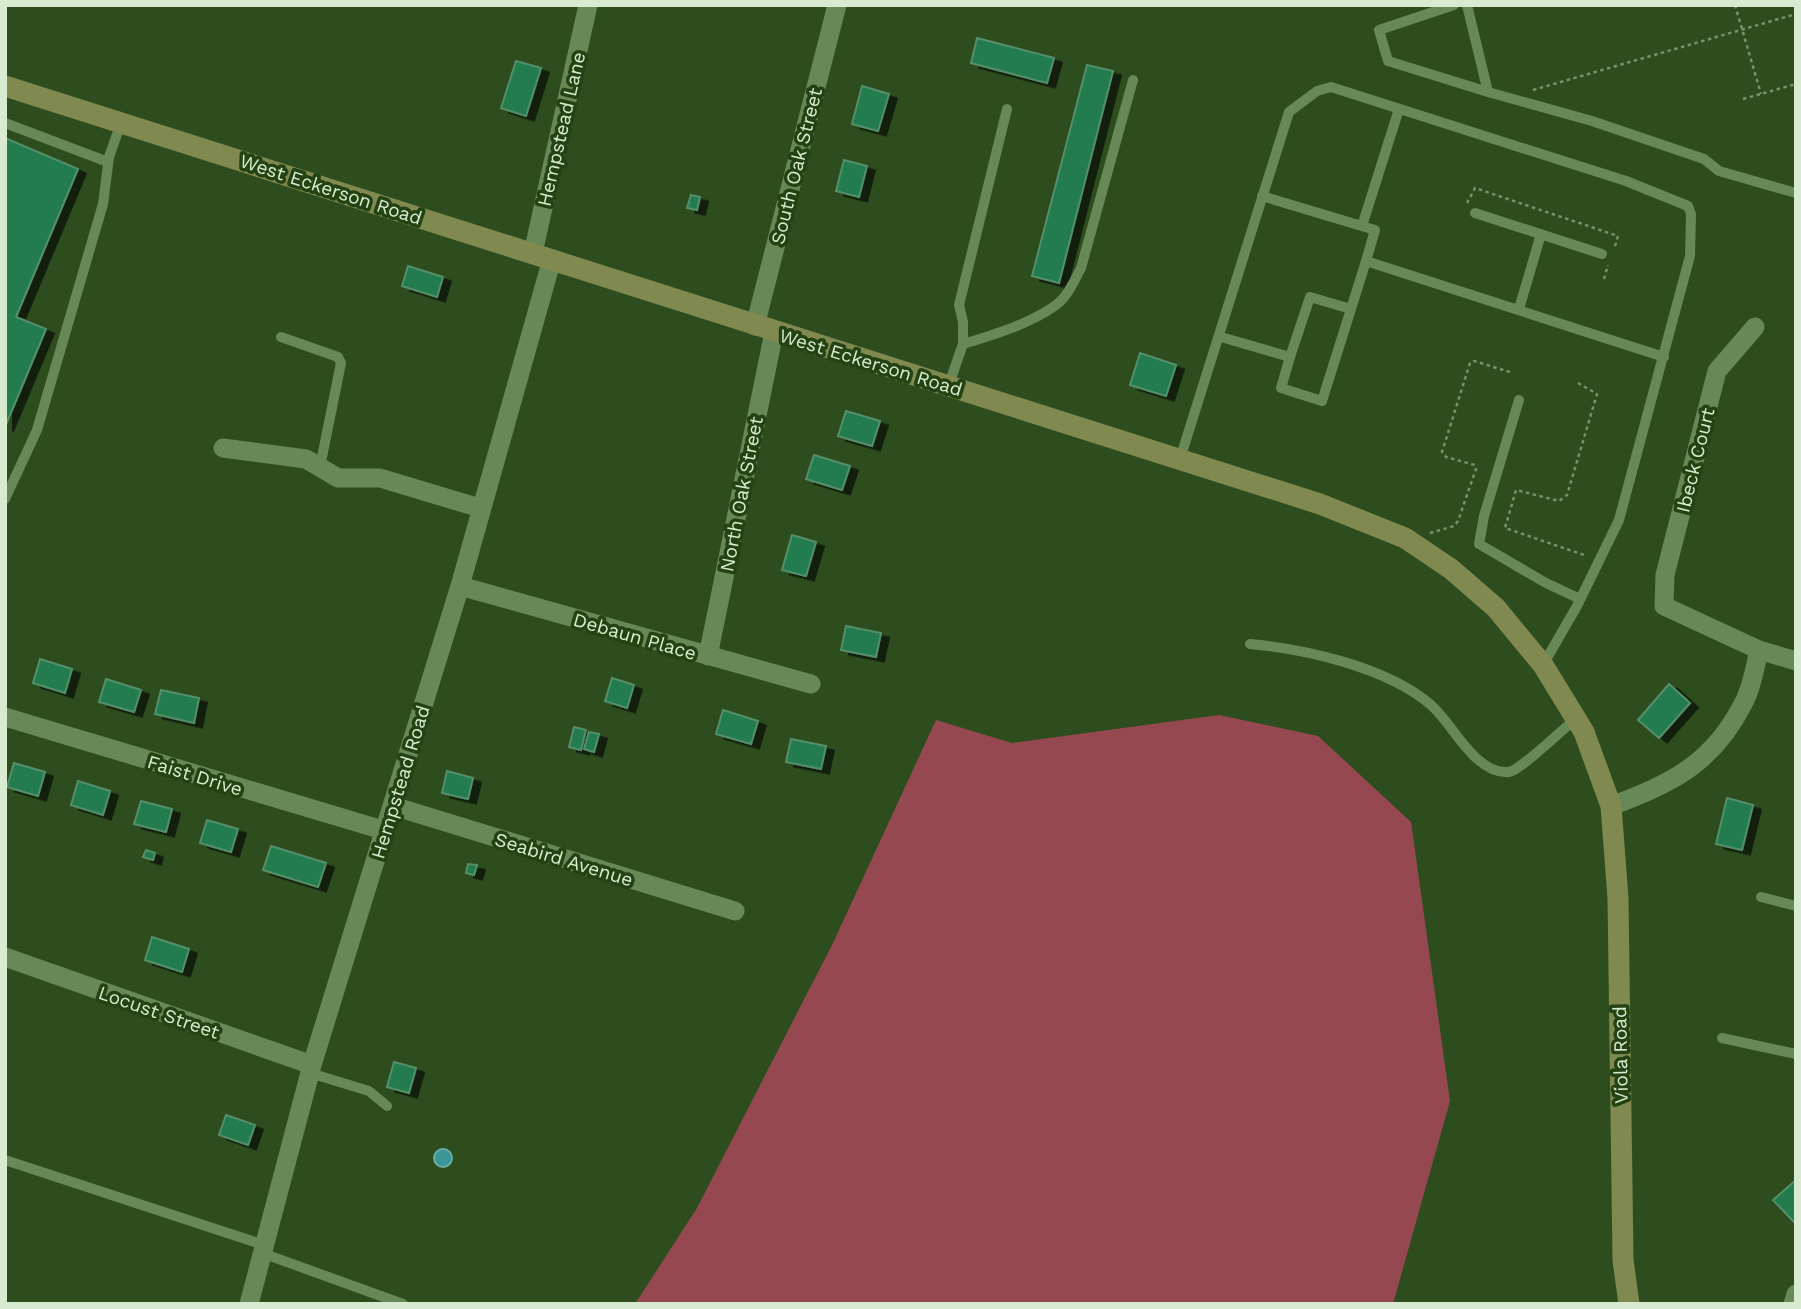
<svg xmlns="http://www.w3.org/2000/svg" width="1801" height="1309" viewBox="0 0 1801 1309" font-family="'Work Sans',sans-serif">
<defs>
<filter id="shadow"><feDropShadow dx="8" dy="4.5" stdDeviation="0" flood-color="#0009"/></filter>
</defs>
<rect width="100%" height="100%" fill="#2e4d1e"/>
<path fill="#95484f" d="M1219,715L1318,736L1411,822L1450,1101L1393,1304H635L697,1208L833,943L936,720L1012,743Z"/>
<path fill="#3b9495" stroke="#6aaea7" stroke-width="2" d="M434 1158a9 9 0 1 1 18 0a9 9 0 1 1-18 0Z"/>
<path fill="#207b4d" stroke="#548f6b" stroke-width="2" filter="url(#shadow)" d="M977,38L1054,58L1047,83L971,63Z
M516,61L541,68L526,116L501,108Z
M1087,65L1113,71L1059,283L1032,276Z
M862,86L889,94L878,131L852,124Z
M5,138L78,169L16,317L46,329L5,427Z
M844,160L867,166L859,197L836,191Z
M691,195L700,197L697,210L687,208Z
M408,266L443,277L437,297L402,286Z
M1140,353L1176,365L1166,396L1130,385Z
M846,411L880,421L872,446L838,436Z
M814,455L850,466L842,490L806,479Z
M792,535L816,542L806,576L782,570Z
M846,626L881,633L876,657L841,650Z
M40,659L72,669L65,693L33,683Z
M612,678L634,685L627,708L605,701Z
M106,679L141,690L134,712L99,702Z
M1669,684L1690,703L1659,738L1638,720Z
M161,690L199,698L194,723L155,714Z
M723,710L758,721L751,744L716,734Z
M574,727L586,730L581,750L569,747Z
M589,732L599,734L594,752L584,749Z
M791,739L826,746L821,769L786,762Z
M14,763L45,772L38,796L7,787Z
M447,771L473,778L468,799L442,793Z
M78,781L110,791L103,815L71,805Z
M1727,798L1753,805L1742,850L1716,844Z
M141,801L172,809L166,832L134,824Z
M207,820L238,829L231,852L200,843Z
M271,846L326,863L318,887L263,870Z
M146,850L155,853L153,860L143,857Z
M468,864L477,865L474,875L466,873Z
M152,937L189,949L182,972L145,960Z
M394,1062L416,1068L409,1093L387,1087Z
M226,1115L255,1125L248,1145L219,1135Z
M1796,1180V1222L1795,1223L1773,1200Z"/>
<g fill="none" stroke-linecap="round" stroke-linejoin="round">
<path stroke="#77916a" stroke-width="2.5" stroke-dasharray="3.5 3.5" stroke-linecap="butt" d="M1735,5L1761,94
M1533,90L1796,14
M1743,99L1796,84
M1467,203L1475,188L1618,236L1614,249
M1604,279L1608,265
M1578,383L1597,394L1567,495L1559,501L1516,490L1505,528L1587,556
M1430,533L1454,526L1458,521L1476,469L1475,465L1446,457L1442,452L1470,363L1474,361L1513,373"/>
<path stroke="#678957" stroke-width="10" d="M1454,5L1379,30L1388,61L1488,92
M1467,5L1488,92L1592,121L1704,159L1719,171L1796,193
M5,123L108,162
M1262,196L1375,230L1366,261
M1475,213L1602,254
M1362,226L1399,109
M1519,309L1541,234
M281,337L338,357L341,363L320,467
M1221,337L1290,357L1310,297L1351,309L1366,261L1664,357
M963,344V322L959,305L1007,109
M1290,357L1281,388L1322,401L1351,309
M948,387L963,344C993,335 1030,324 1056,305C1068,296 1074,281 1081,268L1133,80
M1519,400L1484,516L1479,544L1546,583L1580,599
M1180,459L1289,112L1317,91L1331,87L1626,181L1688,206L1691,214L1690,256L1619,520L1577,606L1543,665
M5,499L37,430L103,204L109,157L121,123
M1250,644C1305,649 1387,667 1431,705C1454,725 1475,775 1509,772C1521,770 1562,729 1576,719
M1761,897L1796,906
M1722,1038L1796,1054
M310,1073L369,1091L387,1106
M5,1160L264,1245
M262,1253L403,1304"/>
<path stroke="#678957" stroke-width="19" d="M533,253L588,5
M755,326L837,5
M1755,327L1717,371L1665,575L1664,606L1759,650L1796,661
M223,448L306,459L338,478H380L480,508
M460,586L811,684
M708,656L774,332
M5,717L386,831
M393,806L735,911
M1611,806C1672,783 1713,764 1744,702C1752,687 1755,667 1759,650
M5,957L312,1065
M249,1304L312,1065L460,586L552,259
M1793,1304L1796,1294"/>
<path stroke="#808950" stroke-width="21" d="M5,86L1320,504L1405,538L1451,569L1496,608L1543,665L1584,732L1611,806L1618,898L1623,1260L1629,1304"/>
</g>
<g text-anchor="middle" stroke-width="7" stroke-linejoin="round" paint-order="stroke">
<g font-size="19" fill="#d8ebd0" stroke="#244313">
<text transform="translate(561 129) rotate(-77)" y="7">Hempstead Lane</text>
<text transform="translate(796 166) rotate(-76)" y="7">South Oak Street</text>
<text transform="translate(331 189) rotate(18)" y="7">West Eckerson Road</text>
<text transform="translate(871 362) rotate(17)" y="7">West Eckerson Road</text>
<text transform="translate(1695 460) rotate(-76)" y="7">Ibeck Court</text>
<text transform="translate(741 494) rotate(-79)" y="7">North Oak Street</text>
<text transform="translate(635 636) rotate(16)" y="7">Debaun Place</text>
<text transform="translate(195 775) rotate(17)" y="7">Faist Drive</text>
<text transform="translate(400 782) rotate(-73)" y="7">Hempstead Road</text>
<text transform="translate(564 859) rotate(17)" y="7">Seabird Avenue</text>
<text transform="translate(159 1012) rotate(19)" y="7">Locust Street</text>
<text transform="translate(1620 1055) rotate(-91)" y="7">Viola Road</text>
</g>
</g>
<rect width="1801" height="1309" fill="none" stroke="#d8ebd0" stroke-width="14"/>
</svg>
